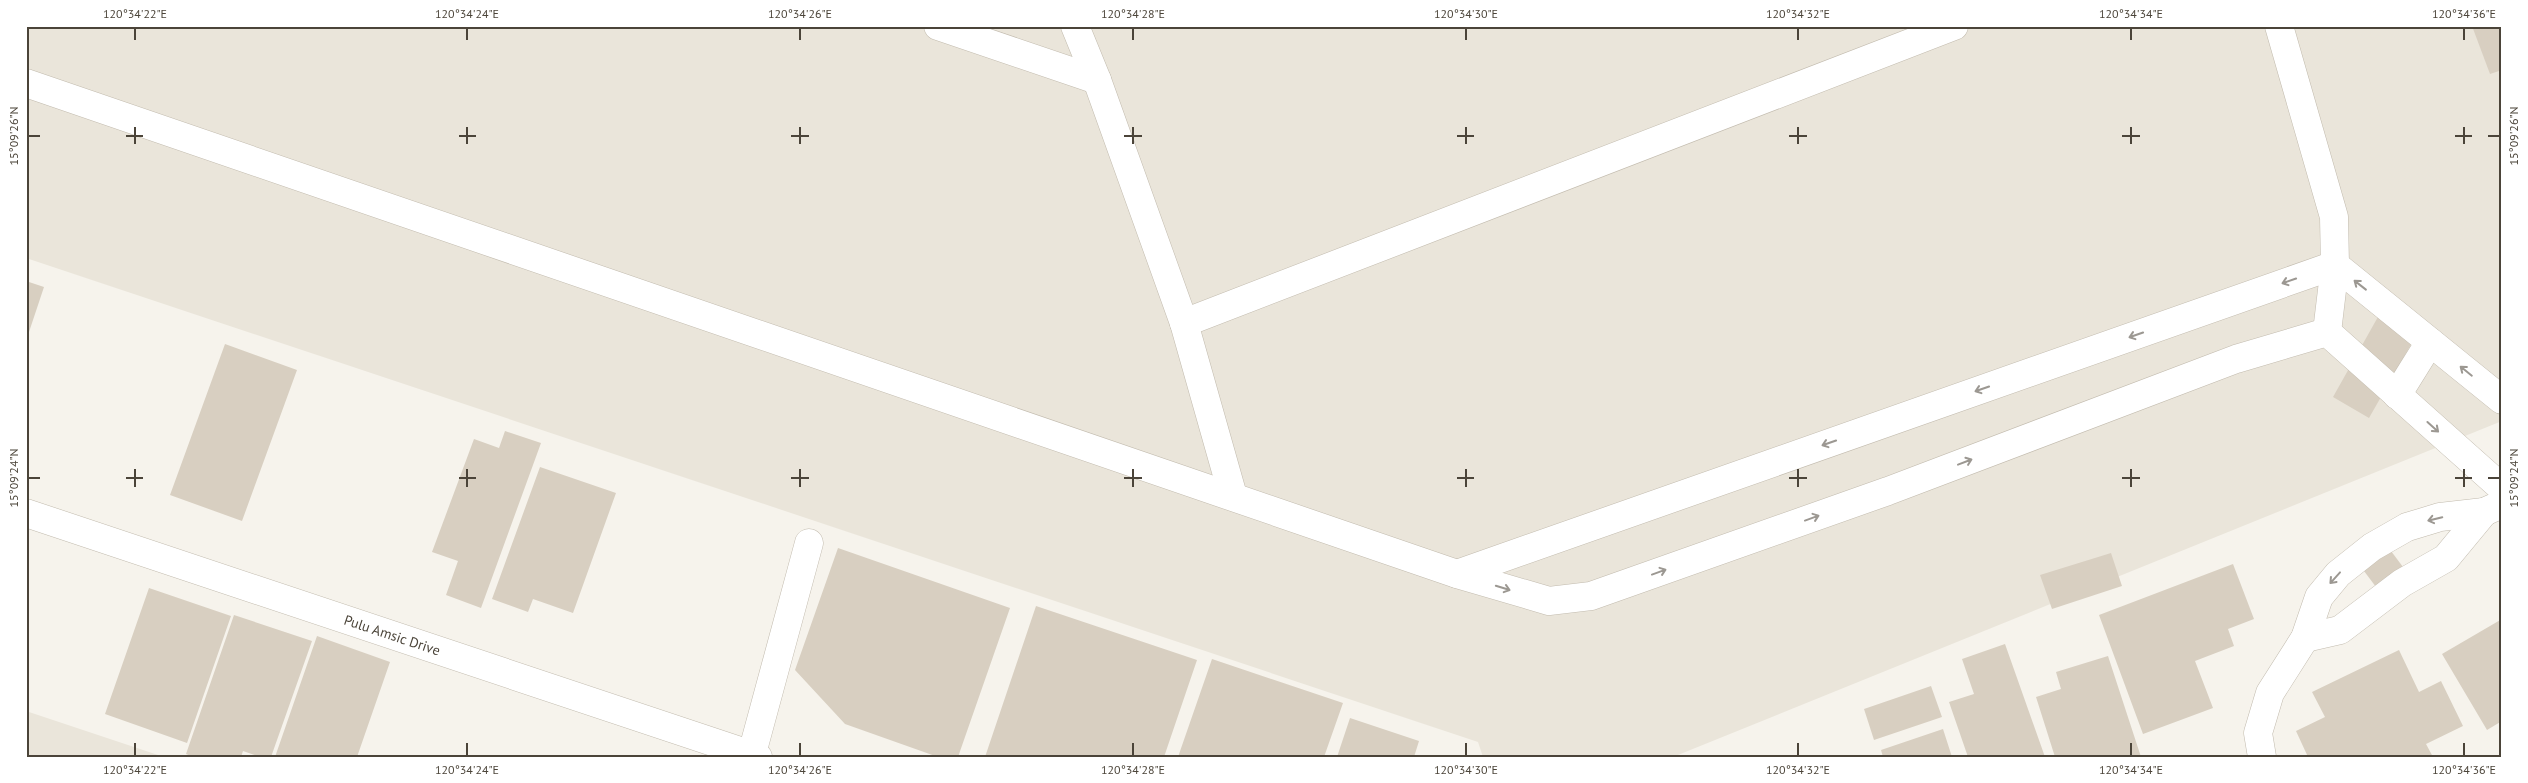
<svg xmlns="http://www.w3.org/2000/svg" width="2528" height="783" viewBox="0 0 2528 783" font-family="'PT Sans',sans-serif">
<rect width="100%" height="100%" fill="#f6f3ec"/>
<path fill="#eae5da" d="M26,26H2502V421L1673,757H1483L1478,742L26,258Z
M26,711L164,757H26Z"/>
<path fill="#d8cfc1" d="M2472,26H2502V70L2490,74Z
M26,281L44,287L27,338H26Z
M2388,299L2418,332L2369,418L2333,397Z
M225,344L297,370L242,521L170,495Z
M505,431L541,443L481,608L446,595L458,561L432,552L474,439L499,448Z
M540,467L616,493L573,613L533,599L528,612L492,599Z
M2388,547L2403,567L2376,587L2361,567Z
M838,548L1010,608L958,757H938L845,724L795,670Z
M2111,553L2122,586L2052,609L2040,575Z
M2233,564L2254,619L2228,629L2234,646L2195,661L2213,708L2143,734L2099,615Z
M149,588L231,616L187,743L105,714Z
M1036,606L1197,660L1164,757H985Z
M234,615L312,641L271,757H260L243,751L241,757H193L186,754Z
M2502,619V721L2487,730L2442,654Z
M317,636L390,662L357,757H275Z
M2005,644L2045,757H1968L1949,702L1974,694L1962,659Z
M2399,650L2419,692L2441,681L2463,726L2426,744L2433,757H2308L2296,731L2325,717L2312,692Z
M2108,656L2141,757H2055L2036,697L2061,689L2056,672Z
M1212,659L1343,703L1324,757H1178Z
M1931,686L1942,717L1874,740L1864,709Z
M1350,718L1419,741L1414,757H1337Z
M1943,729L1952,757H1883L1881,750Z"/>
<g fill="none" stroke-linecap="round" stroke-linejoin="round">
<g stroke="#c2bbae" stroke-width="29">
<g id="minor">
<path d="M938,26L1097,80"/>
<path d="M1075,26L1097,80L1184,323L1233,496"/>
<path d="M2279,26L2334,217L2335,265L2327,332"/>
<path d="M26,83L1457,574L1549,601L1591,596L1888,491L2236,359L2327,332L2502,488"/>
<path d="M1184,323L1954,26"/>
<path d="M2397,395L2430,342"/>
<path id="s1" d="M26,513L758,757"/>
<path d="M1457,574L2335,265L2502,400"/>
<path d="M2305,638L2340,630L2402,583L2446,558L2484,512"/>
<path d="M751,757L809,543"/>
<path d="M2262,757L2258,733L2270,693L2305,638L2319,597L2338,574L2372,547L2407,527L2440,517L2484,512L2502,504"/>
</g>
</g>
<use href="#minor" stroke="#fff" stroke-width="28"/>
</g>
<defs><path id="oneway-shaft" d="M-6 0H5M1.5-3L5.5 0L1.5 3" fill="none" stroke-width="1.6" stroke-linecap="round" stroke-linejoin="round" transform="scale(1.25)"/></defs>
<g stroke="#9c9892">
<use href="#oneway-shaft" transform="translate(2289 281) rotate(161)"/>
<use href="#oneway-shaft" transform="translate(2360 285) rotate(-142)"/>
<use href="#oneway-shaft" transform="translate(2136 335) rotate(161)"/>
<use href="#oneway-shaft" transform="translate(2466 371) rotate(-141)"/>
<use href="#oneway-shaft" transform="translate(1982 389) rotate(161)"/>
<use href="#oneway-shaft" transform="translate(2433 427) rotate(42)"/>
<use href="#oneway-shaft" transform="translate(1829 443) rotate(161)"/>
<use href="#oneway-shaft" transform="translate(1965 462) rotate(-21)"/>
<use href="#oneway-shaft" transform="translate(1812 518) rotate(-20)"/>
<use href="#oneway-shaft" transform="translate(2435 519) rotate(166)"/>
<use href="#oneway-shaft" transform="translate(1659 572) rotate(-20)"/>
<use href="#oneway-shaft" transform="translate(2335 578) rotate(132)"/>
<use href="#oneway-shaft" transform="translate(1503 588) rotate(17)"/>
</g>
<path fill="none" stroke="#4b4439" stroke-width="2" d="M135,28V40M467,28V40M800,28V40M1133,28V40M1466,28V40M1798,28V40M2131,28V40M2464,28V40M135,127V144M467,127V144M800,127V144M1133,127V144M1466,127V144M1798,127V144M2131,127V144M2464,127V144M28,136H40M126,136H143M459,136H476M791,136H809M1124,136H1142M1457,136H1474M1789,136H1807M2122,136H2140M2455,136H2472M2488,136H2500M135,469V487M467,469V487M800,469V487M1133,469V487M1466,469V487M1798,469V487M2131,469V487M2464,469V487M28,478H40M126,478H143M459,478H476M791,478H809M1124,478H1142M1457,478H1474M1789,478H1807M2122,478H2140M2455,478H2472M2488,478H2500M135,743V756M467,743V756M800,743V756M1133,743V756M1466,743V756M1798,743V756M2131,743V756M2464,743V756"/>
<g text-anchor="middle" stroke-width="4.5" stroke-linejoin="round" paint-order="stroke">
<g font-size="14" fill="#4b4439" stroke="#fff">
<text dy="5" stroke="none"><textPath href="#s1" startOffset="386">Pulu Amsic Drive</textPath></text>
</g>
</g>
<rect width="2528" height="783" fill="none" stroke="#ffffff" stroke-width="55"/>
<rect x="28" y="28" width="2472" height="728" fill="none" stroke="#4b4439" stroke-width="2"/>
<g font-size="12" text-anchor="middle" fill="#4b4439">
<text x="135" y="18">120°34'22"E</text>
<text x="467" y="18">120°34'24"E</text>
<text x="800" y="18">120°34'26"E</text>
<text x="1133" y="18">120°34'28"E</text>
<text x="1466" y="18">120°34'30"E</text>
<text x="1798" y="18">120°34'32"E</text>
<text x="2131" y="18">120°34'34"E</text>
<text x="2464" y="18">120°34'36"E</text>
<text transform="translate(14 136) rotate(-90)" y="4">15°09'26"N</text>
<text transform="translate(2514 136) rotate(-90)" y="4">15°09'26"N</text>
<text transform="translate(14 478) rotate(-90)" y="4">15°09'24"N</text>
<text transform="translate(2514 478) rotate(-90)" y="4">15°09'24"N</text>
<text x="135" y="774">120°34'22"E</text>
<text x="467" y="774">120°34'24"E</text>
<text x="800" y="774">120°34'26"E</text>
<text x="1133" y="774">120°34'28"E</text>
<text x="1466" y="774">120°34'30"E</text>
<text x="1798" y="774">120°34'32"E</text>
<text x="2131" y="774">120°34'34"E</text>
<text x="2464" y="774">120°34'36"E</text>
</g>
</svg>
